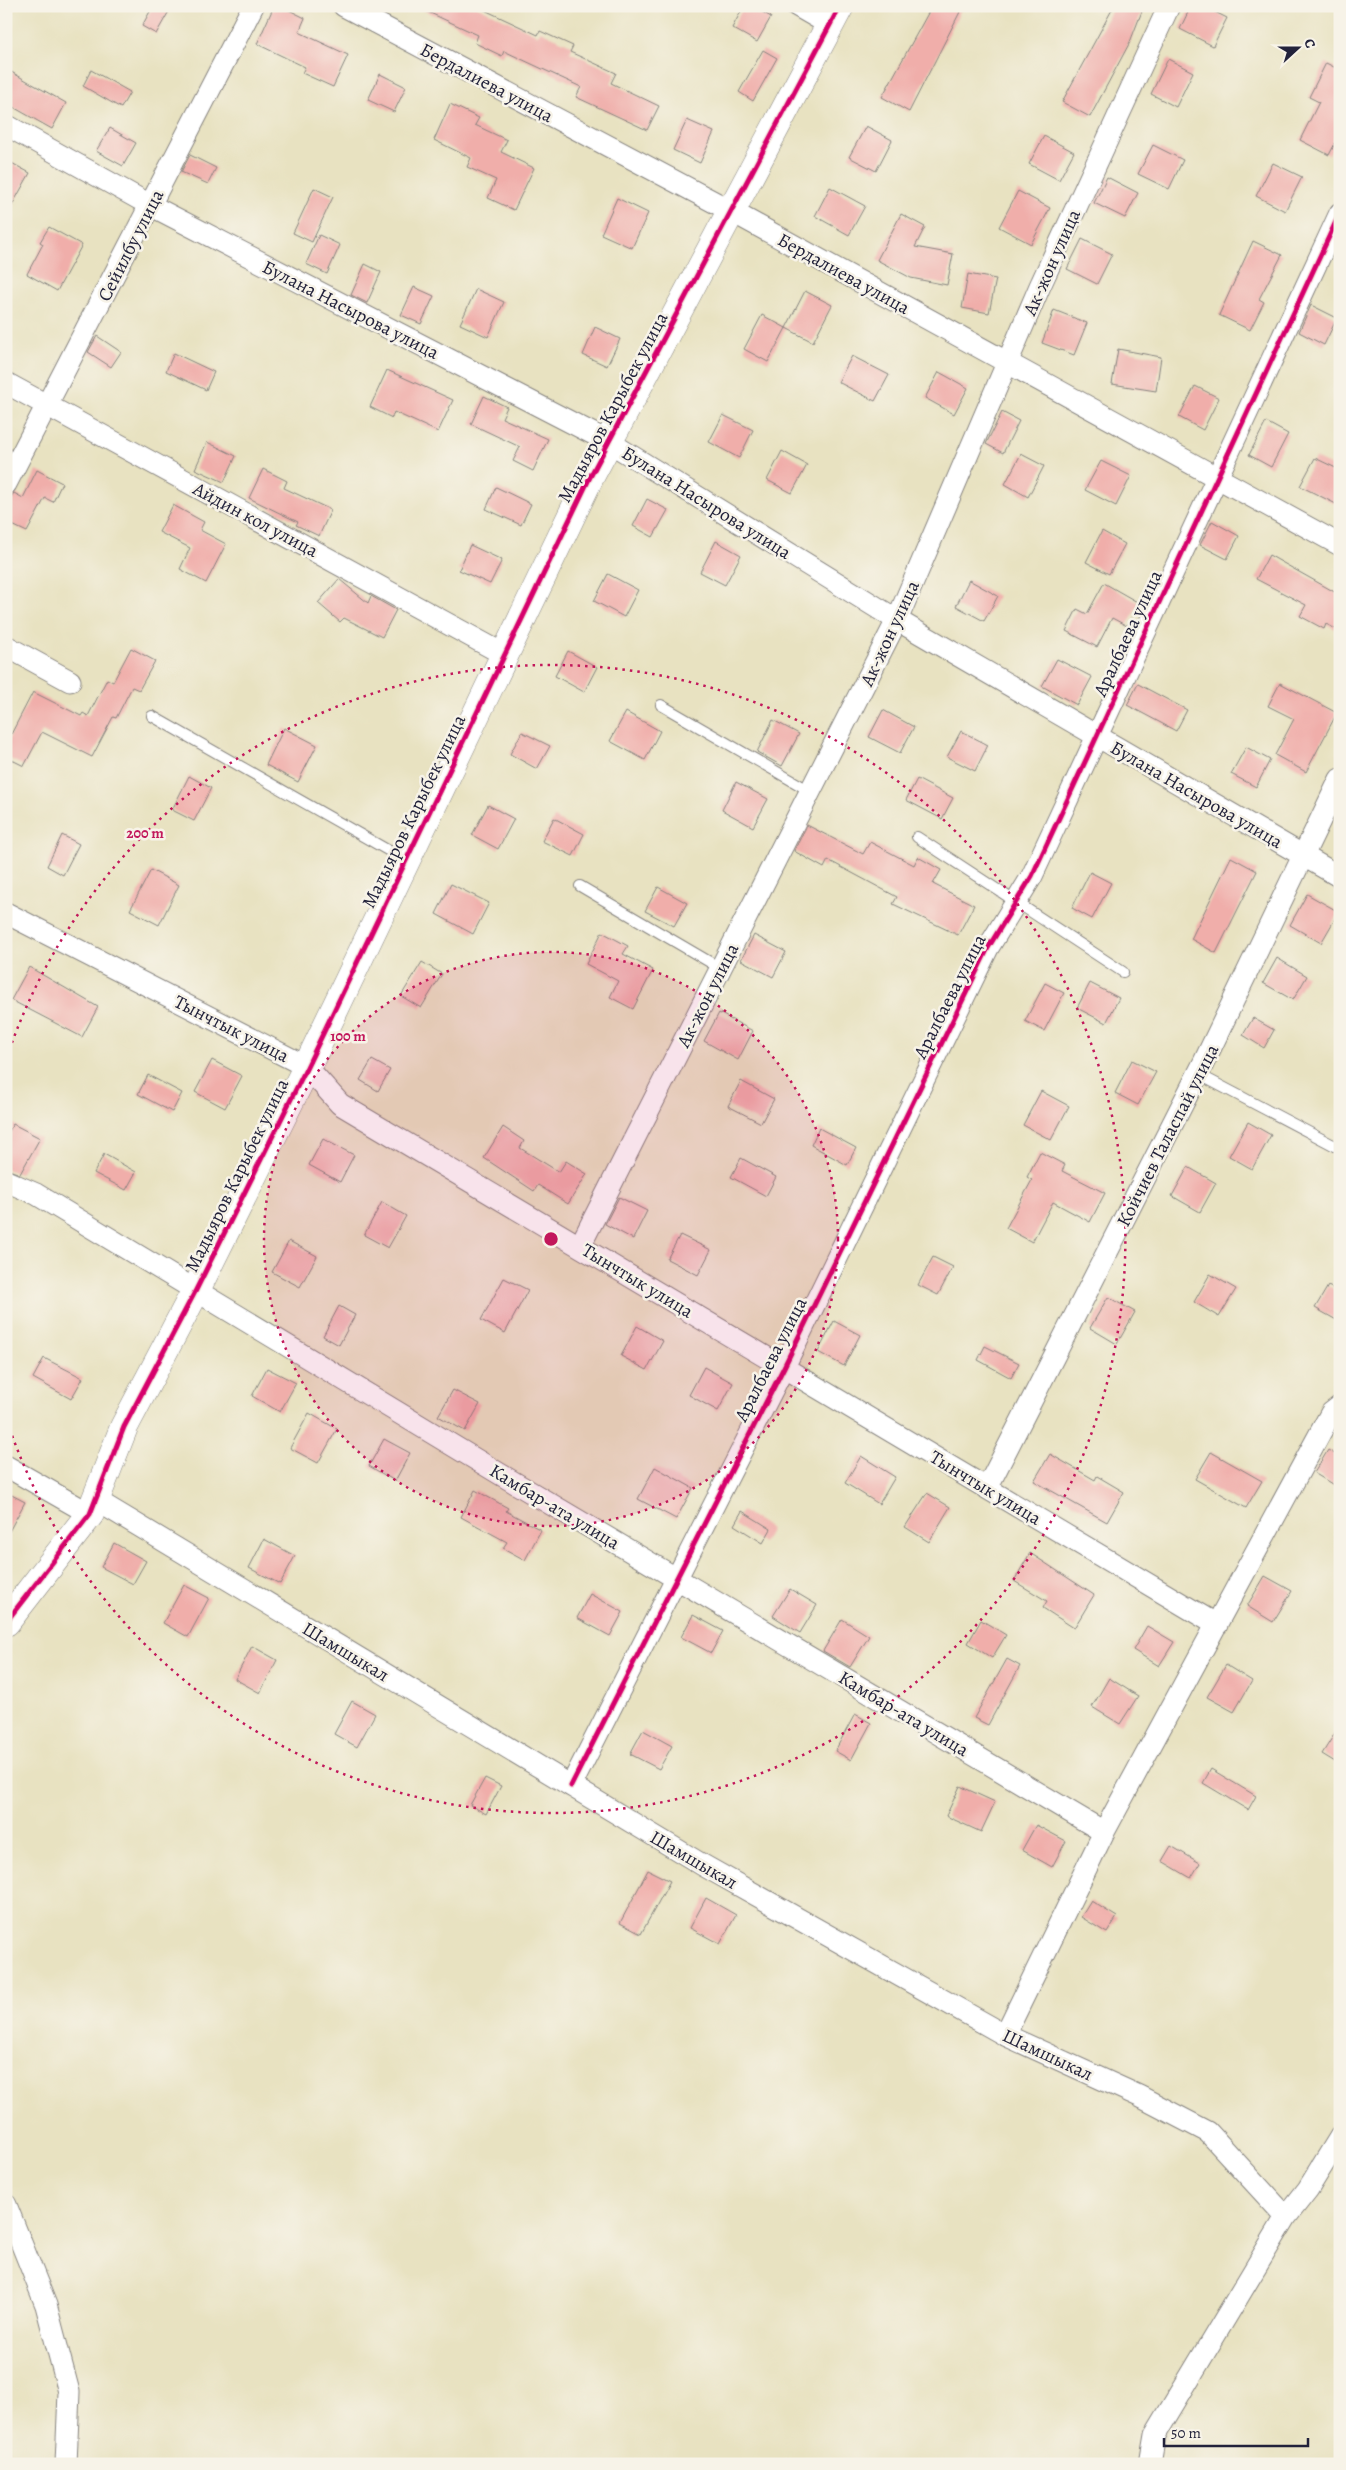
<svg xmlns="http://www.w3.org/2000/svg" width="1346" height="2470" viewBox="0 0 1346 2470" font-family="Alegreya,serif">
<rect width="100%" height="100%" fill="#f7f3e8"/>
<filter id="ink" filterUnits="userSpaceOnUse"><feTurbulence type="fractalNoise" baseFrequency=".02" numOctaves="2"/><feDisplacementMap in="SourceGraphic" scale="10" xChannelSelector="R" yChannelSelector="G"/><feConvolveMatrix kernelMatrix="1 2 1 2 8 2 1 2 1" color-interpolation-filters="sRGB"/></filter>
<filter id="wash" filterUnits="userSpaceOnUse"><feTurbulence type="fractalNoise" baseFrequency=".0096" numOctaves="4" result="noise"/><feDisplacementMap in="SourceGraphic" scale="20" xChannelSelector="R" yChannelSelector="G"/><feGaussianBlur stdDeviation="1.12" result="paint"/><feColorMatrix in="noise" values="0 0 0 0 0 0 0 0 0 0 0 0 0 0 0 0 0 1.4 0 .05"/><feComposite in="paint" operator="in"/></filter>
<g filter="url(#wash)">
<rect width="100%" height="100%" fill="#e8e2c1"/>
<g id="blocks">
<path fill="#f0aeaa" d="M153,6H172L156,34L142,26Z
M274,6H281L305,18L299,32L348,55L333,87L302,73L305,67L257,44Z
M415,6H476L538,35L540,31L573,46L570,52L616,73L611,83L659,106L647,130L576,97L581,87L504,51L502,56L475,43L478,35Z
M744,6H752L771,17L757,42L732,28Z
M932,6H963L909,112L882,97Z
M1114,6H1144L1130,42L1090,117L1062,102Z
M1191,6H1203L1227,18L1213,46L1180,29Z
M763,50L777,58L753,101L739,92Z
M1168,59L1193,72L1176,107L1151,94Z
M1326,63L1340,70V134L1329,155L1300,140L1319,102L1309,97Z
M6,69L66,103L52,129L6,103Z
M91,70L130,92L121,108L83,86Z
M380,74L406,87L394,112L368,100Z
M450,104L479,118L475,125L507,140L501,152L534,168L514,210L488,198L496,180L467,167L471,158L434,140Z
M687,120L714,132L700,163L673,150Z
M866,126L892,140L876,171L849,157Z
M110,128L136,143L123,166L96,151Z
M1044,136L1074,152L1059,180L1029,164Z
M1153,145L1183,160L1169,189L1138,174Z
M190,155L216,168L208,184L181,172Z
M6,160L30,173L6,216Z
M1273,163L1302,177L1285,211L1256,196Z
M1107,177L1138,193L1125,218L1094,203Z
M830,187L865,206L849,235L815,216Z
M314,188L333,197L312,242L293,233Z
M1018,191L1050,208L1031,244L999,227Z
M617,198L648,213L632,248L601,234Z
M901,214L925,227L915,247L953,254L947,285L911,278L877,260Z
M49,227L82,245L57,291L27,274L43,244L40,242Z
M319,235L340,245L327,274L306,264Z
M1082,239L1112,254L1097,284L1067,269Z
M1253,241L1282,255L1259,299L1264,302L1250,330L1219,315Z
M365,264L381,272L367,303L351,295Z
M968,274L996,279L989,313L962,308Z
M414,287L434,296L421,324L401,315Z
M476,289L504,302L488,337L460,324Z
M805,291L832,305L813,342L786,328Z
M1311,305L1337,318L1324,345L1299,332Z
M1054,310L1087,323L1074,355L1042,343Z
M762,315L786,328L768,362L744,349Z
M595,327L620,339L607,366L583,355Z
M97,336L121,352L111,367L88,352Z
M1118,349L1161,357L1156,391L1112,384Z
M174,353L214,372L206,390L166,371Z
M852,356L889,375L875,401L838,382Z
M387,370L453,400L438,432L394,412L392,418L370,407Z
M939,372L968,388L954,414L925,398Z
M1195,386L1219,398L1203,430L1179,417Z
M484,396L507,407L502,418L548,439L533,471L513,461L520,447L471,424Z
M1002,412L1019,421L1003,453L986,444Z
M723,415L753,430L739,458L709,442Z
M1266,422L1288,434L1271,467L1249,455Z
M207,442L236,456L224,482L195,469Z
M782,451L807,465L792,493L767,480Z
M1021,454L1044,466L1028,497L1005,484Z
M1315,458L1340,470V506L1300,486Z
M1101,461L1131,476L1116,506L1085,490Z
M263,469L287,481L284,488L331,510L319,536L296,525L298,522L249,498Z
M37,470L62,483L53,502L45,498L27,532L6,522V503L14,493L23,498Z
M496,487L531,504L521,525L486,509Z
M647,499L668,510L653,537L633,526Z
M173,505L204,522L200,530L226,544L206,583L180,569L190,548L159,532Z
M1212,521L1239,536L1227,559L1200,545Z
M1102,531L1125,544L1109,574L1086,562Z
M716,541L741,555L725,585L700,572Z
M470,545L502,560L490,584L459,570Z
M1269,555L1340,595V631L1326,624L1324,629L1300,616L1306,605L1256,579Z
M608,574L638,590L624,617L594,601Z
M339,579L368,603L371,596L396,610L382,637L344,618L340,622L318,603Z
M969,580L998,596L984,621L956,606Z
M1104,583L1139,603L1127,626L1112,618L1097,647L1066,631L1077,609L1087,614Z
M131,648L155,661L139,690L132,687L116,718L113,717L92,757L42,732L24,766L6,757V744L33,692L81,716L83,713L88,716L107,679L113,682Z
M568,651L597,667L584,692L555,676Z
M1057,659L1092,677L1077,705L1042,686Z
M1280,683L1337,713L1306,772L1275,755L1294,719L1268,706Z
M1138,684L1187,710L1176,731L1127,705Z
M883,710L914,727L900,753L869,737Z
M626,712L660,731L645,760L610,741Z
M773,720L799,734L782,766L757,752Z
M284,728L317,745L298,782L266,765Z
M961,731L988,745L975,771L947,757Z
M522,732L550,746L537,769L510,754Z
M1246,747L1270,760L1256,787L1231,774Z
M189,776L211,788L194,821L172,810Z
M917,779L953,798L942,819L906,800Z
M736,782L768,799L753,827L722,810Z
M488,805L514,819L498,849L472,835Z
M554,818L584,834L573,856L542,841Z
M807,825L863,854L870,842L914,865L918,857L941,870L933,884L974,905L958,935L893,904L897,897L828,860L824,868L794,851Z
M62,835L79,844L63,875L47,866Z
M1231,857L1257,871L1216,953L1191,939Z
M151,870L179,885L159,925L130,910Z
M1090,872L1111,883L1092,919L1072,908Z
M451,884L489,903L473,934L436,914Z
M658,887L687,903L674,926L645,911Z
M1307,894L1339,912L1321,943L1290,925Z
M602,932L628,946L623,954L653,970L633,1009L610,997L618,981L586,964Z
M754,935L786,952L773,977L741,960Z
M1277,958L1307,976L1293,1000L1263,983Z
M422,962L442,974L421,1008L401,996Z
M29,967L98,1007L82,1037L11,1000Z
M1045,983L1064,993L1044,1031L1025,1021Z
M1090,983L1119,998L1106,1023L1077,1008Z
M719,1013L753,1031L738,1060L704,1041Z
M1253,1018L1274,1030L1264,1048L1243,1035Z
M212,1060L242,1076L225,1108L195,1092Z
M372,1060L390,1070L378,1091L360,1080Z
M1132,1060L1156,1072L1138,1105L1115,1093Z
M148,1075L182,1093L172,1112L138,1094Z
M741,1081L774,1099L761,1123L728,1106Z
M1041,1091L1069,1106L1051,1140L1023,1125Z
M1248,1122L1271,1135L1252,1169L1229,1156Z
M13,1124L40,1138L20,1174L6,1169V1136Z
M503,1127L524,1141L520,1148L559,1172L566,1161L587,1174L568,1204L538,1185L534,1191L484,1158Z
M819,1128L856,1148L847,1165L811,1145Z
M323,1139L354,1155L340,1182L309,1165Z
M1040,1152L1065,1165L1062,1171L1105,1193L1090,1222L1053,1202L1032,1242L1006,1228L1032,1180L1027,1177Z
M104,1154L136,1172L126,1190L94,1173Z
M741,1158L776,1177L766,1196L731,1177Z
M1188,1167L1216,1183L1200,1212L1172,1196Z
M619,1197L647,1211L633,1239L605,1224Z
M382,1202L406,1216L388,1248L364,1235Z
M680,1235L711,1250L698,1275L667,1259Z
M289,1241L317,1256L300,1287L272,1272Z
M933,1257L953,1267L938,1295L918,1285Z
M1210,1274L1236,1289L1219,1317L1194,1302Z
M504,1278L528,1290L505,1333L481,1320Z
M1328,1286L1340,1292V1322L1315,1308Z
M1108,1297L1135,1312L1117,1344L1090,1328Z
M339,1306L355,1315L339,1345L323,1336Z
M834,1321L860,1335L844,1366L818,1352Z
M637,1326L663,1341L647,1370L621,1356Z
M985,1346L1019,1363L1011,1378L978,1360Z
M44,1358L83,1378L71,1399L33,1378Z
M704,1367L733,1383L718,1411L689,1395Z
M267,1368L296,1383L280,1412L252,1396Z
M453,1390L480,1404L465,1431L438,1416Z
M309,1413L337,1429L318,1463L290,1448Z
M384,1439L410,1453L395,1481L369,1466Z
M1328,1450L1340,1457V1489L1314,1473Z
M1211,1452L1262,1481L1246,1508L1195,1479Z
M1050,1454L1095,1480L1097,1476L1124,1492L1107,1522L1034,1481Z
M861,1456L895,1477L879,1504L845,1483Z
M655,1467L693,1488L676,1519L638,1499Z
M475,1490L508,1508L506,1511L541,1530L525,1560L503,1548L507,1542L461,1517Z
M6,1492L25,1502L6,1537Z
M927,1493L950,1507L929,1542L905,1527Z
M742,1511L771,1529L763,1543L734,1525Z
M264,1539L295,1556L280,1584L249,1568Z
M114,1543L146,1561L133,1584L101,1567Z
M1030,1553L1094,1595L1074,1628L1043,1608L1047,1601L1014,1581Z
M1265,1576L1292,1591L1273,1622L1247,1606Z
M184,1585L209,1598L188,1637L163,1623Z
M790,1589L817,1605L800,1633L773,1616Z
M590,1594L623,1612L610,1636L577,1618Z
M693,1615L723,1631L711,1653L681,1637Z
M842,1619L869,1636L850,1667L823,1651Z
M981,1620L1006,1635L992,1658L968,1643Z
M1147,1626L1174,1642L1159,1666L1133,1650Z
M252,1646L277,1660L260,1693L235,1679Z
M1007,1659L1020,1666L988,1725L974,1718Z
M1226,1665L1252,1681L1234,1712L1207,1697Z
M1109,1678L1138,1696L1120,1724L1092,1707Z
M352,1701L375,1714L357,1747L334,1734Z
M855,1714L871,1723L851,1760L835,1751Z
M1340,1725V1765L1322,1754Z
M643,1730L672,1746L659,1769L630,1754Z
M1211,1769L1256,1796L1248,1810L1203,1783Z
M485,1778L501,1786L486,1814L470,1805Z
M960,1786L995,1802L981,1832L946,1816Z
M1036,1825L1066,1841L1052,1867L1022,1850Z
M1171,1846L1200,1863L1191,1878L1162,1861Z
M648,1870L670,1881L641,1934L620,1923Z
M706,1898L736,1915L720,1944L690,1928Z
M1091,1901L1117,1917L1107,1933L1081,1917Z"/>
</g>
</g>
<g filter="url(#ink)">
<use href="#blocks" fill-opacity="0" stroke="#85827e" stroke-width="1"/>
<g fill="none" stroke-linecap="round" stroke-linejoin="round">
<g stroke="#85827e" stroke-width="12">
<path id="lane" d="M661,705L810,791
M152,716L405,860
M917,837L1123,972
M580,886L720,968
M1198,1074L1337,1147"/>
</g>
<g stroke="#85827e" stroke-width="23">
<path id="street" d="M344,6L731,211L1340,545
M797,6L830,25
M6,125L150,205L609,442L897,620L1340,877
M6,383L505,655
M6,484L253,6
M6,646L70,681
M6,913L307,1067L340,1104L1217,1625
M6,1181L36,1194L500,1474L1104,1832
M580,1246L897,620L1040,286L1169,6
M6,1466L90,1514
M987,1488L1202,1066L1340,779
M96,1500L701,1864L1005,2035L1139,2096L1208,2132L1286,2217
M571,1786L784,1367L988,948L1032,876L1340,213
M1005,2035L1104,1832L1331,1413L1340,1406
M6,2205L46,2305L69,2392L66,2464
M1150,2464L1155,2435L1286,2217L1308,2189L1340,2137"/>
</g>
<g stroke="#85827e" stroke-width="29">
<path id="secondary" d="M6,1622L90,1514L124,1427L196,1290L307,1067L590,477L840,6"/>
</g>
<use href="#lane" stroke="#fff" stroke-width="10"/>
<use href="#street" stroke="#fff" stroke-width="21"/>
<use href="#secondary" stroke="#fff" stroke-width="28"/>
<g stroke="#f7f3e8" stroke-width="8">
<path id="cycleway" d="M6,1622L90,1514L124,1427L196,1290L307,1067L590,477L840,6
M571,1786L784,1367L988,948L1032,876L1340,213"/>
</g>
<use href="#cycleway" stroke="#d6006c" stroke-width="5"/>
</g>
</g>
<circle cx="551" cy="1239" r="287" fill="#c2185b" fill-opacity=".12"/>
<g fill="none" stroke="#c2185b" stroke-width="2.5" stroke-dasharray="2.5 5">
<circle cx="551" cy="1239" r="287"/>
<path d="M7 1057A574 574 0 1 1 7 1421"/>
</g>
<g text-anchor="middle" stroke-width="5" stroke-linejoin="round" paint-order="stroke">
<g font-size="19" fill="#22223b" stroke="#f7f3e8">
<text transform="translate(487 82) rotate(28)" y="7">Бердалиева улица</text>
<text transform="translate(130 245) rotate(-63)" y="7">Сейилбу улица</text>
<text transform="translate(1051 262) rotate(-66)" y="7">Ак-жон улица</text>
<text transform="translate(844 273) rotate(29)" y="7">Бердалиева улица</text>
<text transform="translate(351 309) rotate(27)" y="7">Булана Насырова улица</text>
<text transform="translate(612 407) rotate(-62)" y="7">Мадыяров Карыбек улица</text>
<text transform="translate(707 502) rotate(32)" y="7">Булана Насырова улица</text>
<text transform="translate(256 519) rotate(28)" y="7">Айдин кол улица</text>
<text transform="translate(889 633) rotate(-65)" y="7">Ак-жон улица</text>
<text transform="translate(1127 633) rotate(-65)" y="7">Аралбаева улица</text>
<text transform="translate(1197 794) rotate(30)" y="7">Булана Насырова улица</text>
<text transform="translate(413 811) rotate(-64)" y="7">Мадыяров Карыбек улица</text>
<text transform="translate(707 995) rotate(-63)" y="7">Ак-жон улица</text>
<text transform="translate(949 996) rotate(-63)" y="7">Аралбаева улица</text>
<text transform="translate(232 1028) rotate(27)" y="7">Тынчтык улица</text>
<text transform="translate(1167 1135) rotate(-63)" y="7">Койчиев Таласпай улица</text>
<text transform="translate(236 1175) rotate(-64)" y="7">Мадыяров Карыбек улица</text>
<text transform="translate(638 1280) rotate(31)" y="7">Тынчтык улица</text>
<text transform="translate(770 1359) rotate(-63)" y="7">Аралбаева улица</text>
<text transform="translate(986 1487) rotate(31)" y="7">Тынчтык улица</text>
<text transform="translate(555 1506) rotate(31)" y="7">Камбар-ата улица</text>
<text transform="translate(346 1651) rotate(31)" y="7">Шамшыкал</text>
<text transform="translate(904 1713) rotate(31)" y="7">Камбар-ата улица</text>
<text transform="translate(694 1859) rotate(30)" y="7">Шамшыкал</text>
<text transform="translate(1048 2054) rotate(25)" y="7">Шамшыкал</text>
</g>
</g>
<circle cx="551" cy="1239" r="8" fill="#c2185b" stroke="#f7f3e8" stroke-width="2.5"/>
<g font-size="15" text-anchor="middle" font-weight="bold" fill="#c2185b" stroke="#f7f3e8" stroke-width="5" stroke-linejoin="round" paint-order="stroke">
<text x="145" y="838">200 m</text>
<text x="348" y="1041">100 m</text>
</g>
<rect width="1346" height="2470" fill="none" stroke="#f7f3e8" stroke-width="25"/>
<g transform="translate(1298 48) rotate(69)" stroke="#f7f3e8" stroke-width="4" paint-order="stroke">
<path d="M0-4L9 19L0 12L-9 19Z" fill="#22223b"/>
<text y="-8" font-size="14" font-weight="bold" text-anchor="middle" fill="#22223b">С</text>
</g>
<path d="M1164 2438v8h144v-8" fill="none" stroke="#22223b" stroke-width="2.5"/>
<text x="1171" y="2438" font-size="15" fill="#22223b" stroke="#f7f3e8" stroke-width="4" paint-order="stroke">50 m</text>
</svg>
